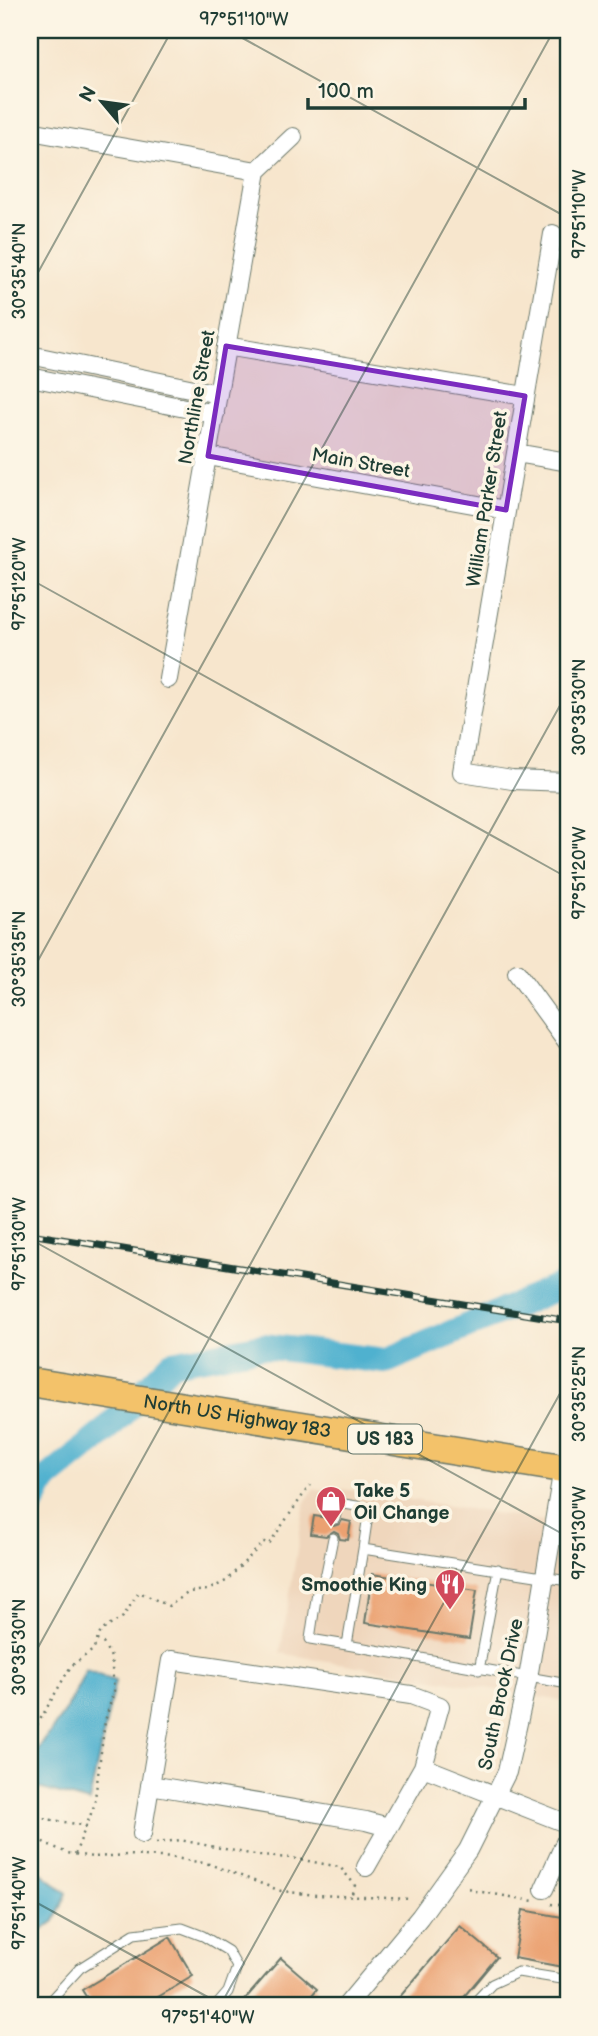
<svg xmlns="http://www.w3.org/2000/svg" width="598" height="2036" viewBox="0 0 598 2036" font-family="'Balsamiq Sans',sans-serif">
<rect width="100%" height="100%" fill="#fcf5e5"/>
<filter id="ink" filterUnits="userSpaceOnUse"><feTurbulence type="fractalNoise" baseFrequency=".0143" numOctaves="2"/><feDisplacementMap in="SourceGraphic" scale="14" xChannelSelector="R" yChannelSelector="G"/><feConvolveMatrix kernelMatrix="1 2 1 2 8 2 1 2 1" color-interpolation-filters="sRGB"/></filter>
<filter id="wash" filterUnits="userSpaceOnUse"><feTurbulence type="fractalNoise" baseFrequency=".00686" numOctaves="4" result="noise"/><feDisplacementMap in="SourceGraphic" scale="28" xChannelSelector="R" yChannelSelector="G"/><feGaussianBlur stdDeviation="1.57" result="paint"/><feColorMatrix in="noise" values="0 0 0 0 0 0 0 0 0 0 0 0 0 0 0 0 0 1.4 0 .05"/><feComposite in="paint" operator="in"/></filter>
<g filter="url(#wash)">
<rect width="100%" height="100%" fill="#f7e6cd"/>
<path fill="#efd6bc" d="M314,1489L337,1493L343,1489L568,1525V1702L280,1653L305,1502Z"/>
<path fill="#50b1cf" stroke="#387782" stroke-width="2" d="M86,1670L115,1681L89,1802L31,1786C27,1755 50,1735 65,1711C73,1698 79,1684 86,1670Z
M30,1864L67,1893L55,1921L30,1939Z"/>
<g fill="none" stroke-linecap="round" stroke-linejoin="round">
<path stroke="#50b1cf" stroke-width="26" d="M30,1509L44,1481L103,1433L172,1363L263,1346L386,1361L568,1283"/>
</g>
<g id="blocks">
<path fill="#eba171" d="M314,1516L328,1518L330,1524L334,1526L340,1524L342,1520L351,1522L348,1540L340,1539L338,1533L334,1531L326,1536L311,1534Z
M372,1574L477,1590L469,1639L365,1623Z
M523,1910L568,1918V1968L514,1958Z
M460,1926L497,1957L456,2006H392Z
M170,1937L193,1976L143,2006H92L82,1990Z
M281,1958L317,1989L303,2006H239Z"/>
</g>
</g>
<g filter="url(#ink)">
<use href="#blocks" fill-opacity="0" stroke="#6b786a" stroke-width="2"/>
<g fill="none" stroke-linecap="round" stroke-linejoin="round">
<g stroke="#6b786a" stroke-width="11">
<path id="service" d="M335,1519L338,1503L369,1508L363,1549
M333,1538L326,1573L317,1592L310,1639L347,1645
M568,1581L363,1549L347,1645L568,1684
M479,1670L498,1569
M45,2006L80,1968L134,1934L182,1928L203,1936L228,1951L237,1967L228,1992L216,2006
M471,2006L492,1984L518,1972L568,1980"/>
</g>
<g stroke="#6b786a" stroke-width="20">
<path id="minor" d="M30,131L257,171
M553,234L462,772L512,780L568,782
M226,346L525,396
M30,355L218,394
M30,377L215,414
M516,453L568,462
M208,456L506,510
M168,679L257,171L293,137
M517,973L568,1043
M423,1767L568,1824
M150,1785L366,1821L388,1827
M142,1834L171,1660L411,1695L440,1706L423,1767L366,1867
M544,1889L568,1836
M346,2006L420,1917L468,1850L507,1772L528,1678L563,1468"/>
</g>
<g stroke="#6b786a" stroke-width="31">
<g id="primary">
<path id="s1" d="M30,1382L568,1469"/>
</g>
</g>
<path stroke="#6b786a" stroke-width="2.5" stroke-dasharray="2 5" stroke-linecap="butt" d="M30,1737L71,1666L93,1650L101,1631L123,1617L139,1592L169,1606L189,1592L208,1590L226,1581L264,1542L269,1544L310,1485
M30,1816L87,1826
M30,1836L67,1853L93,1857L128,1855L175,1858L209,1864L281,1891L316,1895L412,1899
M156,1843L180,1840L260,1856L292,1858L340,1867L355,1885L351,1896
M75,1854L94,1806L105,1721L114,1691L111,1657L103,1643L98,1641
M469,1888L476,1891L534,1901
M551,1904L568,1906"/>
<use href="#service" stroke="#fff" stroke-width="9"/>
<use href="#minor" stroke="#fff" stroke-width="18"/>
<use href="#primary" stroke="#f3c26a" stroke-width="28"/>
<g stroke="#1f3d34" stroke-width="7">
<path id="rail" d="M30,1234L568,1321"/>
</g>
<use href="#rail" stroke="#fcf5e5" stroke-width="4.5" stroke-dasharray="13" stroke-linecap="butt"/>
</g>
</g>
<path fill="#7b2cbf" fill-opacity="0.2" stroke="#7b2cbf" stroke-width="5" stroke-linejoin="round" d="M226,346L525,396L506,510L208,456Z"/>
<path fill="none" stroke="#1f3d34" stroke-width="2" stroke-opacity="0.45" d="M228,30L568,218M30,287L172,30M30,579L568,878M30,975L554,30M30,1239L568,1537M30,1662L568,691M30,1899L224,2006M220,2006L568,1379"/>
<defs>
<g id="shop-pin" transform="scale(1.575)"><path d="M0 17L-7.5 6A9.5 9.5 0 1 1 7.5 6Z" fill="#d1495b" stroke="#fcf5e5"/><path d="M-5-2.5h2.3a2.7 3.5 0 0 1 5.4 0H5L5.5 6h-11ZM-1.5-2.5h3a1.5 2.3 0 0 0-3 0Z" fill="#fff"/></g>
<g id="restaurant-pin" transform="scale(1.575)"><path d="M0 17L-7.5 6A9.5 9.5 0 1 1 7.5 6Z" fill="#d1495b" stroke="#fcf5e5"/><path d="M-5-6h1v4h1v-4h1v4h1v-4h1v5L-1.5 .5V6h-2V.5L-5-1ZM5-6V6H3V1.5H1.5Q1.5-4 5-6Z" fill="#fff"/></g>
</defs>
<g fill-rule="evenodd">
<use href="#shop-pin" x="331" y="1501"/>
<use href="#restaurant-pin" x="450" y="1584"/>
</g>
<g text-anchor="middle" stroke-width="7" stroke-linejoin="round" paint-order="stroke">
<rect fill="#fcf5e5" stroke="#617469" stroke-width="2" x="348" y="1424.5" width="74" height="29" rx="5"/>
<g font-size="18" font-weight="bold" fill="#1f3d34">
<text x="385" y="1445">US 183</text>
</g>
<g font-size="19" fill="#1f3d34" stroke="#fcf5e5">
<text transform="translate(196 397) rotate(-80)" y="7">Northline Street</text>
<text transform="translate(361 462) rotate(10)" y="7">Main Street</text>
<text transform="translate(486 499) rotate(-81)" y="7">William Parker Street</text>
<text dy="7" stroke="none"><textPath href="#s1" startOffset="210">North US Highway 183</textPath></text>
<text transform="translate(500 1694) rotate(-78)" y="7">South Brook Drive</text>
</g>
<g font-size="19" font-weight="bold" fill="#1f3d34" stroke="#fcf5e5" text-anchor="start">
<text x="354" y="1497">Take 5<tspan x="354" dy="22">Oil Change</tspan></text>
<text x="427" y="1591" text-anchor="end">Smoothie King</text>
</g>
</g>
<rect width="598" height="2036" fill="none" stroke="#fcf5e5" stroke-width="77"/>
<g transform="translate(102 102) rotate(299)" stroke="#fcf5e5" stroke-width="5" paint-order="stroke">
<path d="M0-5L12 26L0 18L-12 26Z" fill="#1f3d34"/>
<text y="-10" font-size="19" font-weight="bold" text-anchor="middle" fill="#1f3d34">N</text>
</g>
<path d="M308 98v10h217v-10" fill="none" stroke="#1f3d34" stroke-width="3.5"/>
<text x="318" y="98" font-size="21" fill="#1f3d34" stroke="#fcf5e5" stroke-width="5" paint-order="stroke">100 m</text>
<rect x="38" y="38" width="522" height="1959" fill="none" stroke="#1f3d34" stroke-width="2.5"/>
<g font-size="18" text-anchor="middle" fill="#1f3d34">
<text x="244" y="25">97°51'10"W</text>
<text transform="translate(579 214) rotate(-90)" y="6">97°51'10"W</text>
<text transform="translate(19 271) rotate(-90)" y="6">30°35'40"N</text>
<text transform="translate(19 584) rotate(-90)" y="6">97°51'20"W</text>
<text transform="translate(579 707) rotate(-90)" y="6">30°35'30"N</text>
<text transform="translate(579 873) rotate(-90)" y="6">97°51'20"W</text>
<text transform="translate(19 959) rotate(-90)" y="6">30°35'35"N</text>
<text transform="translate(19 1244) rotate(-90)" y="6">97°51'30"W</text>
<text transform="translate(579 1394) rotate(-90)" y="6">30°35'25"N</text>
<text transform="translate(579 1533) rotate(-90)" y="6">97°51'30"W</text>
<text transform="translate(19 1647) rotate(-90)" y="6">30°35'30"N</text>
<text transform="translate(19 1903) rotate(-90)" y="6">97°51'40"W</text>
<text x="208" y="2023">97°51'40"W</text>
</g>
</svg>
